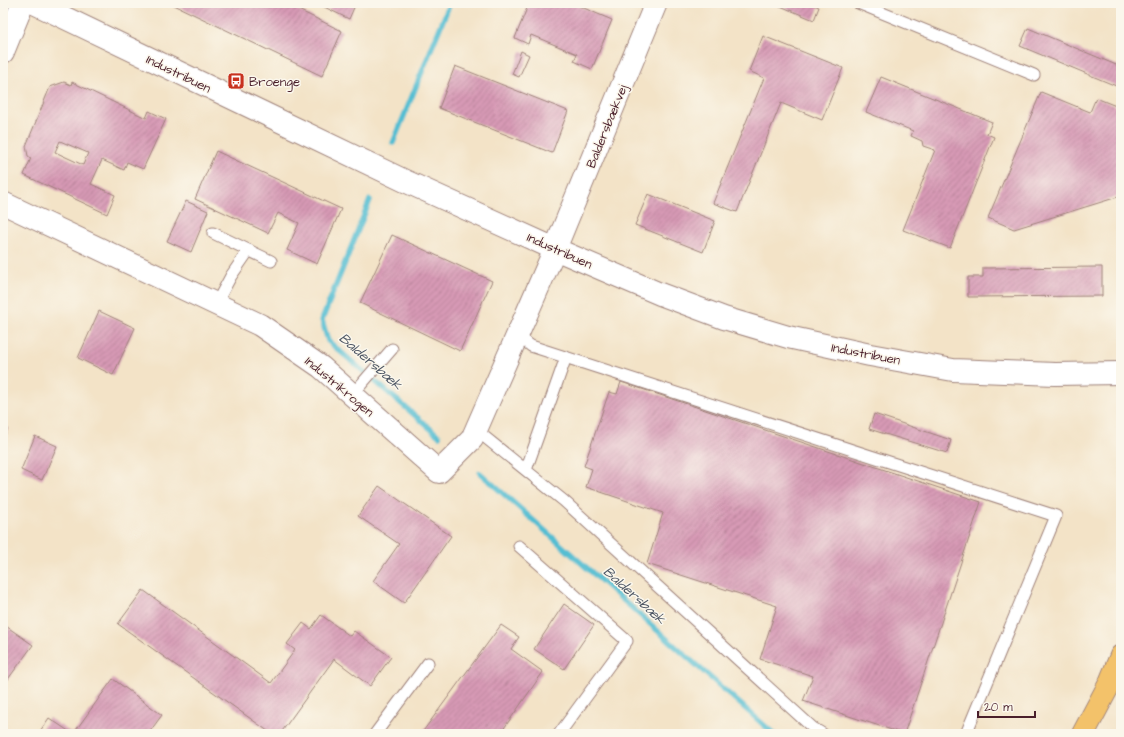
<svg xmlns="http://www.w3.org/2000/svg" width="1124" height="737" viewBox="0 0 1124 737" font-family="'Architects Daughter',sans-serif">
<defs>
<pattern id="building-hatch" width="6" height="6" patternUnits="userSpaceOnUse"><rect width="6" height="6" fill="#d79ab5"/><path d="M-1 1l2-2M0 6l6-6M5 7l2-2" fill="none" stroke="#b07d93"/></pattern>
</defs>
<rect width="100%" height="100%" fill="#fbf7ec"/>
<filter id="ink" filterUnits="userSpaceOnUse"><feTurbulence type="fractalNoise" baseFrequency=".025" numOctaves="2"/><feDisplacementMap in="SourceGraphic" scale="8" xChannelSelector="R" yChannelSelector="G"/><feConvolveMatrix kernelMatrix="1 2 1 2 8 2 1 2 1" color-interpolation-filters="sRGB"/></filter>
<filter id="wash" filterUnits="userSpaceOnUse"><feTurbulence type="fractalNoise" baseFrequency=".012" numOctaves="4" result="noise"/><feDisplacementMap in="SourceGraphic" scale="16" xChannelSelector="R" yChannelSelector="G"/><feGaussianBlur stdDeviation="0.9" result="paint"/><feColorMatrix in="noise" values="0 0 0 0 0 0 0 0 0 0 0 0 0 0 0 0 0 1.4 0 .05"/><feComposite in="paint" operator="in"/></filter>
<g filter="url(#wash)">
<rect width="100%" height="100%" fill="#f3e3c7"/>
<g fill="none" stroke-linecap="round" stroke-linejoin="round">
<path stroke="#55bed2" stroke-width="5.5" d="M393,143L450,3
M370,200L322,320L328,341L439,436
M480,473L774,734"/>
</g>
<g id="blocks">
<path fill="url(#building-hatch)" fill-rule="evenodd" d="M170,3H284L342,31L322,76Z
M316,3H356L349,19Z
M529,3H572L612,20L592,69L574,61L577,54L531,35L528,44L515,38Z
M773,3H809L819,7L814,20Z
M1028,28L1121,67V88L1020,46Z
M763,36L843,68L822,120L781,103L737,212L713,203L764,78L749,71Z
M521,51L529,55L519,77L512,74Z
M455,66L568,111L552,153L439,108Z
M881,77L992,122L987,134L994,137L950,248L903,230L935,150L923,146L922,141L911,136L913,131L866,112Z
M64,82L71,85L72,82L146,118L149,111L166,119L143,169L127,162L124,170L102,160L91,184L115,195L107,214L24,175L31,158L28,156L26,146L50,87ZM60,141L88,153L83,165L55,152Z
M1041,92L1090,112L1096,98L1121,108V196L1014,229L988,218Z
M216,151L341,209L317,264L287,250L299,223L278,213L268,233L195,199Z
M648,194L715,221L703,252L635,225Z
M186,201L208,211L191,252L167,241Z
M392,235L492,281L460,351L360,303Z
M1102,267V296L968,297V277H983V268Z
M99,311L135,328L113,375L78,358Z
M621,382L981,502L904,734L803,701L813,676L760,659L777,606L647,564L663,513L586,487L592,469L584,466L609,392L617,394Z
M874,414L951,440L947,453L869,429Z
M3,427L8,428L3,440Z
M35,436L57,446L42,480L21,470Z
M379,486L451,536L404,603L373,581L399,544L358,516Z
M143,590L271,683L295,650L287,644L303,623L311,629L321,615L350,636L354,631L391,657L370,686L334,659L280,734H272L118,624Z
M564,604L594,625L564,669L534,649Z
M3,624L33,645L3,686Z
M501,625L519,637L511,649L543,672L500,734H421Z
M113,679L162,715L148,734H38L49,718L73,734Z"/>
</g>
</g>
<g filter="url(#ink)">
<use href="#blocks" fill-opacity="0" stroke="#9e8179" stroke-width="1"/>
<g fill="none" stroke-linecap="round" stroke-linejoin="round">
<g stroke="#9e8179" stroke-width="13">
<path id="service" d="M858,3L1034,75
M213,233L271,261
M216,304L231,276L249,250
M517,335L531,346L1056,516L966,734
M352,395L392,349
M476,430L564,501L813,728L823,734
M526,470L566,357
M519,546L627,641L559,734
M375,734L428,663"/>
</g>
<g stroke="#9e8179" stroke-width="24">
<path id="minor" d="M3,52L23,3
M3,203L260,325L321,367L439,472L472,439L555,249L656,3"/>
</g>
<g stroke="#9e8179" stroke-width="24">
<path id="tertiary" d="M34,3L405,181L555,249L660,294L724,318L788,337L870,355L953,370L1055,374L1121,373"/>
</g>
<g stroke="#9e8179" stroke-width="24">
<path id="motorway" d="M1083,734L1109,685L1121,656"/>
</g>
<use href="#service" stroke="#fff" stroke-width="11"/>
<use href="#minor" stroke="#fff" stroke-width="22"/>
<use href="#tertiary" stroke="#fff" stroke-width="22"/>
<use href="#motorway" stroke="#f3c26a" stroke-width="22"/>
</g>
</g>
<defs>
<g id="bus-square" transform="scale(0.9)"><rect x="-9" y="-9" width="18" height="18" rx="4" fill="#c8321e" stroke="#fbf7ec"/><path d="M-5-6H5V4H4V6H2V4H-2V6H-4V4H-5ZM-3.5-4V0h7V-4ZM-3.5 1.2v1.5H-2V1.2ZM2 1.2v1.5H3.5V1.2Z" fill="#fff"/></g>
</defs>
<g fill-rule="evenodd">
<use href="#bus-square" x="236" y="81"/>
</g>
<g text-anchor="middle" stroke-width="3" stroke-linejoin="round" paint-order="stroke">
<g font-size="13" fill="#4a1f2b" stroke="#fbf7ec">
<text transform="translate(179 73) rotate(26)" y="5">Industribuen</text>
<text transform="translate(606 126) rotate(-68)" y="5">Baldersbækvej</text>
<text transform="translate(560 250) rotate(24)" y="5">Industribuen</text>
<text transform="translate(866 353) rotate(11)" y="5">Industribuen</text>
<text transform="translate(340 386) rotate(40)" y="5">Industrikrogen</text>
</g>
<g font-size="13" fill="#4a1f2b" stroke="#fbf7ec" text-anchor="start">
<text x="249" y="86">Broenge</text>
</g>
<g font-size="14" font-style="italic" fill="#4e5765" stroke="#fbf7ec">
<text transform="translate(371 361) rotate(41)" y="5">Baldersbæk</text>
<text transform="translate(635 595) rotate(42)" y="5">Baldersbæk</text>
</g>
</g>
<rect width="1124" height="737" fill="none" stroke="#fbf7ec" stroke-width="16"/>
<path d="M978 711v6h57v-6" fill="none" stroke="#4a1f2b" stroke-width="2"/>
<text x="984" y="711" font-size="12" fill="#4a1f2b" stroke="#fbf7ec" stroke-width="3" paint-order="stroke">20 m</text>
</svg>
